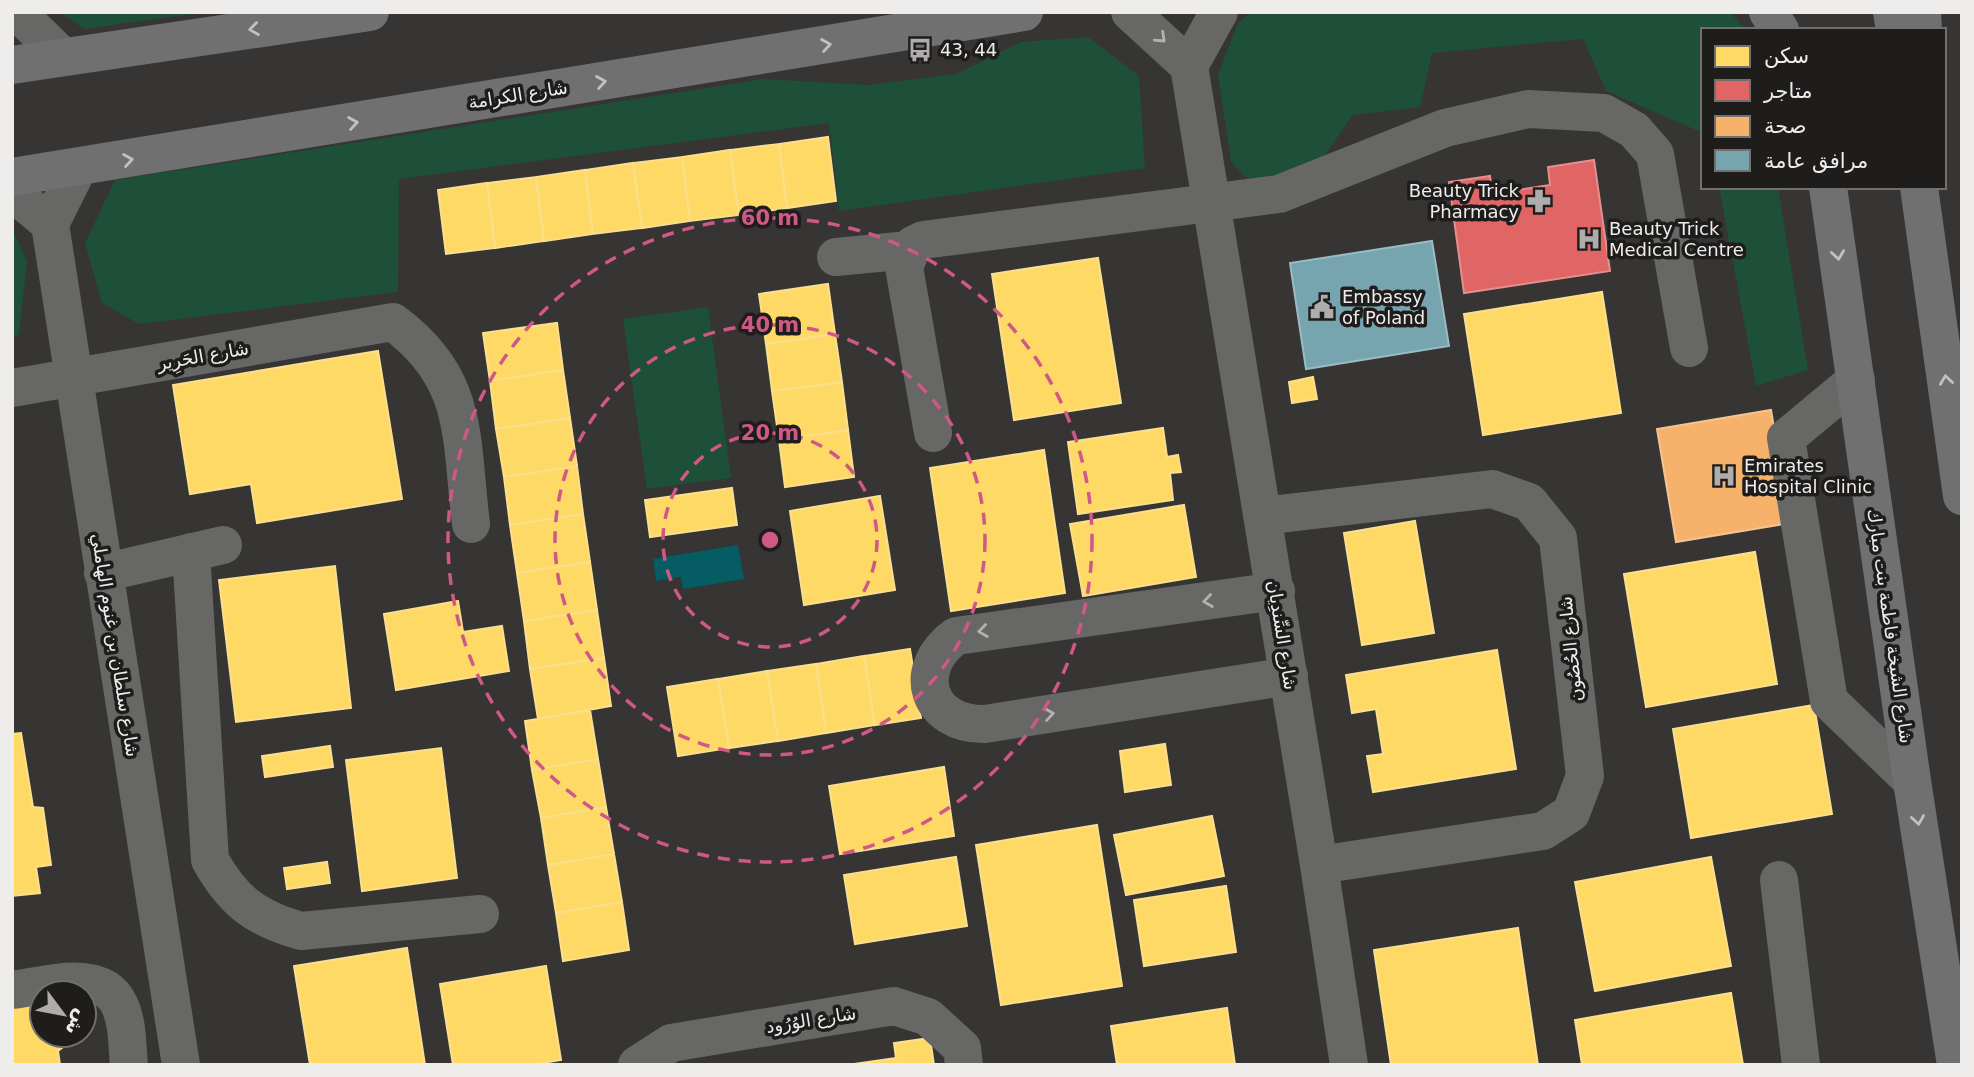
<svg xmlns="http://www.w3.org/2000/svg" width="1974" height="1077" viewBox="0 0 1974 1077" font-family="'DejaVu Sans',Cairo,sans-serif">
<rect width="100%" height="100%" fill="#363534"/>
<path fill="#1e4f38" d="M60,12H208L84,29Z
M1250,12H1730L1747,30H1703V133L1606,91L1583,39L1432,53L1420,107L1353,115L1323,158L1254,186L1231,162L1218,74L1238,23Z
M1088,37L1139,76L1145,168L839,211L829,123L399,179L398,292L139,324L102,303L85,243L115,180L764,79L868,85L957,74L1021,42Z
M1719,187H1778L1808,370L1756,386Z
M12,228L27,261L19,335L12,336Z
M708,307L731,478L647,489L623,319Z"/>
<path fill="#055c63" d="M738,545L744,579L683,589L681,577L656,581L653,559Z"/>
<path fill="#ffd966" stroke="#fadf8e" stroke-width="2" d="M828,137L836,201L787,208L779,144Z
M779,144L787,208L739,215L730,150Z
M730,150L739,215L690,221L682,157Z
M682,157L690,221L642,228L633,163Z
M633,163L642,228L593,234L585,170Z
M585,170L593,234L544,241L536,177Z
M536,177L544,241L495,248L487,183Z
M487,183L495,248L446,254L438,190Z
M1098,258L1121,403L1014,420L992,274Z
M828,284L835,334L766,344L759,294Z
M1602,292L1621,413L1483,435L1464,314Z
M557,323L563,370L490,381L483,333Z
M835,334L842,382L772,391L766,344Z
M378,351L402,499L257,523L251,484L190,494L173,385Z
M563,370L570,418L496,429L490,381Z
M1313,377L1317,399L1292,403L1289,382Z
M842,382L848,430L779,440L772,391Z
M570,418L577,466L504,477L496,429Z
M1163,428L1167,457L1178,455L1181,472L1170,473L1173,500L1078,514L1068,442Z
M848,430L854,477L785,487L779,440Z
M1044,450L1065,593L951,611L930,468Z
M577,466L583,514L510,525L504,477Z
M732,488L737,525L650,537L645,500Z
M880,496L895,590L804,605L790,511Z
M1184,505L1196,577L1083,596L1070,524Z
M583,514L590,562L517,573L510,525Z
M1415,521L1434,633L1362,645L1344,533Z
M1755,552L1777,684L1646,707L1624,574Z
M590,562L597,610L524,621L517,573Z
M335,566L351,708L236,722L219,580Z
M458,601L463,632L502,626L509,671L396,690L384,614Z
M597,610L604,658L530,669L524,621Z
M910,649L921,718L875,725L864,656Z
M1497,650L1516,769L1373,792L1367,756L1383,754L1376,709L1352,713L1346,675Z
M864,656L875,725L826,733L816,664Z
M604,658L611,706L538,719L530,669Z
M816,664L826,733L778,741L767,671Z
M767,671L778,741L729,748L718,679Z
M718,679L729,748L678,756L667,687Z
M1814,705L1832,814L1691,838L1673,729Z
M590,710L598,759L532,770L525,721Z
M21,733L33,807L43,808L51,865L36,867L40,893L12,896V734Z
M1165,744L1171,785L1125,792L1120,751Z
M330,746L333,767L265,777L262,756Z
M441,748L457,878L362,891L346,760Z
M598,759L606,807L541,818L532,770Z
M944,767L954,836L840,854L829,786Z
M606,807L614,854L548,865L541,818Z
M1212,816L1224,876L1126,895L1114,835Z
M1097,825L1122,986L1001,1005L976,845Z
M614,854L622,902L556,913L548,865Z
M956,857L967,926L855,944L844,875Z
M1711,857L1731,966L1595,991L1575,882Z
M327,862L330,883L287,889L284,868Z
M1226,886L1236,952L1144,966L1134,900Z
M622,902L629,950L563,961L556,913Z
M1518,928L1538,1065H1391L1374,950Z
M407,948L425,1065H310L294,966Z
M546,966L561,1060L531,1065H453L440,984Z
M1731,993L1743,1065H1582L1575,1020Z
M42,1002V1035H66L68,1043L58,1051L60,1065H12V1007Z
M1227,1008L1235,1065H1117L1111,1026Z
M930,1038L934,1065H847L896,1058L894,1043Z"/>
<path fill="#e06666" stroke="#e48e8e" stroke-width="2" d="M1594,160L1610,271L1464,293L1449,182L1490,176L1492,194L1550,185L1548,167Z"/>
<path fill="#f6b26b" stroke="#f4c492" stroke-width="2" d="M1771,410L1790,523L1676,542L1657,429Z"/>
<path fill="#76a5af" stroke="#9abbc1" stroke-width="2" d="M1432,241L1449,346L1306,369L1290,263Z"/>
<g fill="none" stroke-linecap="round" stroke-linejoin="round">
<path stroke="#676766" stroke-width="38" d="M17,12L63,57
M1130,12L1189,66L1319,865L1349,1065
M1189,66L1219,12
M78,168L50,224L181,1065
M12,192L50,224
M836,257L909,250
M1856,380L1786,438L1829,701L1912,781
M12,388L393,322C470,379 460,436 471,524
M933,433L904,267L913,245L923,240L1279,194L1445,128L1528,109L1604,113L1634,130L1655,154L1689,348
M1263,516L1492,489L1529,502L1558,538L1585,776L1571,813L1543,831L1319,865
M191,552L210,860C233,901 255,918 301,931L480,914
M103,573L223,545
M1276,591L956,636C910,669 927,725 985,724L1289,676
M1779,880L1801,1065
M12,990C45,986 101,967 119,1004C128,1022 127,1046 129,1065
M637,1065L671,1043L894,1006L928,1017L962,1048L964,1065"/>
<path stroke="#717070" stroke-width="38" d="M1768,12L1780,30
M1892,12L1895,30
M1922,12L1923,30
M12,65L370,12
M12,177L1024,12
M1828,187L1912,781L1956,1065
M1919,187L1962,496"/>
</g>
<defs><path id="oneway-chevron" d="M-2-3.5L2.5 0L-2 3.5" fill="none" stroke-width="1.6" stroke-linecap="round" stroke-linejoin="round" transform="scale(1.75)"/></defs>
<g stroke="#c2c1c1">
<use href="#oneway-chevron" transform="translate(254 29) rotate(172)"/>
<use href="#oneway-chevron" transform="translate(826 45) rotate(-9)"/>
<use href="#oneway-chevron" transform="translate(601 82) rotate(-9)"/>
<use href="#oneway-chevron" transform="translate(353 123) rotate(-9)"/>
<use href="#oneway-chevron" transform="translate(128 160) rotate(-9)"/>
<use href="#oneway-chevron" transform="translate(1838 255) rotate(82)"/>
<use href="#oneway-chevron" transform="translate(1946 380) rotate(-98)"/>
<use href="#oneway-chevron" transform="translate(1918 820) rotate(81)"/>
</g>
<g stroke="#b1b1b0">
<use href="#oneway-chevron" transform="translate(1161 38) rotate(43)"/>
<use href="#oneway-chevron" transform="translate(1208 601) rotate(172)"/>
<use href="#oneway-chevron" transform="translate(983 631) rotate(172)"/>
<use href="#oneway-chevron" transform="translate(1049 714) rotate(-9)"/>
</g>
<g fill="none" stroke="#cf5886" stroke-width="3.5" stroke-dasharray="12 9">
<circle cx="770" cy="540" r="107"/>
<circle cx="770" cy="540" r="215"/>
<circle cx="770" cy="540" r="322"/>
</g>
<defs>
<g id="bus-bare" transform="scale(1.89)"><path d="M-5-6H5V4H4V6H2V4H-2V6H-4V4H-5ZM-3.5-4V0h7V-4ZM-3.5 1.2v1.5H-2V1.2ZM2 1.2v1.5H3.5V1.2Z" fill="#aeadac" stroke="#1e1d1c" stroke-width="2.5" paint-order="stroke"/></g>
<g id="pharmacy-bare" transform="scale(1.89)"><path d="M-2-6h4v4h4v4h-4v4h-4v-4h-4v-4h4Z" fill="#aeadac" stroke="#1e1d1c" stroke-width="2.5" paint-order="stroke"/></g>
<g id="hospital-bare" transform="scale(1.89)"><path d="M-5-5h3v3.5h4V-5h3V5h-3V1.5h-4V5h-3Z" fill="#aeadac" stroke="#1e1d1c" stroke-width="2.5" paint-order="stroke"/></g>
<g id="civic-bare" transform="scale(1.89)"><path d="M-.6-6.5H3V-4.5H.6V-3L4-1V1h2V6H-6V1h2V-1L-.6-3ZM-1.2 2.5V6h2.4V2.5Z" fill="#aeadac" stroke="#1e1d1c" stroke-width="2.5" paint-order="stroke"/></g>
</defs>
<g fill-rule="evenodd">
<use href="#bus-bare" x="920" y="50"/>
<use href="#pharmacy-bare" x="1539" y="201"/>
<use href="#hospital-bare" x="1589" y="239"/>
<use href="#civic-bare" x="1322" y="307"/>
<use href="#hospital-bare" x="1724" y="476"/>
</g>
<g text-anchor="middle" stroke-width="7" stroke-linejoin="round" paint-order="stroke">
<g font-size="18" fill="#eeedec" stroke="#1e1d1c" text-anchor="start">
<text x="940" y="56">43, 44</text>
<text x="1519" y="197" text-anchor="end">Beauty Trick<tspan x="1519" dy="21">Pharmacy</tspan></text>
<text x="1609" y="235">Beauty Trick<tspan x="1609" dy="21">Medical Centre</tspan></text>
<text x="1342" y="303">Embassy<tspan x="1342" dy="21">of Poland</tspan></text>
<text x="1744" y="472">Emirates<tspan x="1744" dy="21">Hospital Clinic</tspan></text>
</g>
<g font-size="18" fill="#eeedec" stroke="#1e1d1c">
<text transform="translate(518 95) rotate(-9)" y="6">شارع الكرامة</text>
<text transform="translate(203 356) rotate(-10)" y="6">شارع الحَرِير</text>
<text transform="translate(1890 626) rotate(82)" y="6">شارع الشيخة فاطمة بنت مبارك</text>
<text transform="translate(1282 635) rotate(81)" y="6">شارع السِّندِيان</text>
<text transform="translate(115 645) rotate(81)" y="6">شارع سلطان بن غنوم الهاملي</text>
<text transform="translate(1571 649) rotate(-96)" y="6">شارع الحُصُون</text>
<text transform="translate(811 1020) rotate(-9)" y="6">شارع الوُرُود</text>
</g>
</g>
<circle cx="770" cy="540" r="10" fill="#cf5886" stroke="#1e1d1c" stroke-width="3.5"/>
<g font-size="21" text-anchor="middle" font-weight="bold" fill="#cf5886" stroke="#1e1d1c" stroke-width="7" stroke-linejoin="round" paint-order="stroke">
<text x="770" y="225">60 m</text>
<text x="770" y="332">40 m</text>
<text x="770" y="440">20 m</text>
</g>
<rect width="1974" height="1077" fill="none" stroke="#eeedec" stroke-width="28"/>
<rect x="1701" y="28" width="245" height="161" fill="#1e1d1c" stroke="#71706f" stroke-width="2"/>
<rect x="1715" y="46" width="35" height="21" fill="#ffd966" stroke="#71706f" stroke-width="2"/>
<text x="1764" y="63" font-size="21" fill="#eeedec">سكن</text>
<rect x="1715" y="80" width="35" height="21" fill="#e06666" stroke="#71706f" stroke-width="2"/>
<text x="1764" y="98" font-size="21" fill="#eeedec">متاجر</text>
<rect x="1715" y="116" width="35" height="21" fill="#f6b26b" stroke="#71706f" stroke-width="2"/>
<text x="1764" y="133" font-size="21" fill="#eeedec">صحة</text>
<rect x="1715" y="150" width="35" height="21" fill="#76a5af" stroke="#71706f" stroke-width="2"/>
<text x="1764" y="168" font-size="21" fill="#eeedec">مرافق عامة</text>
<g transform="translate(63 1014) rotate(122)"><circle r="33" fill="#1e1d1c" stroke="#71706f" stroke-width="2"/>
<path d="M0-5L12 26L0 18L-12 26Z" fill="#aeadac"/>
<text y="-10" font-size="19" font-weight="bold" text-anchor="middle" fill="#eeedec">ش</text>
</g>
</svg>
